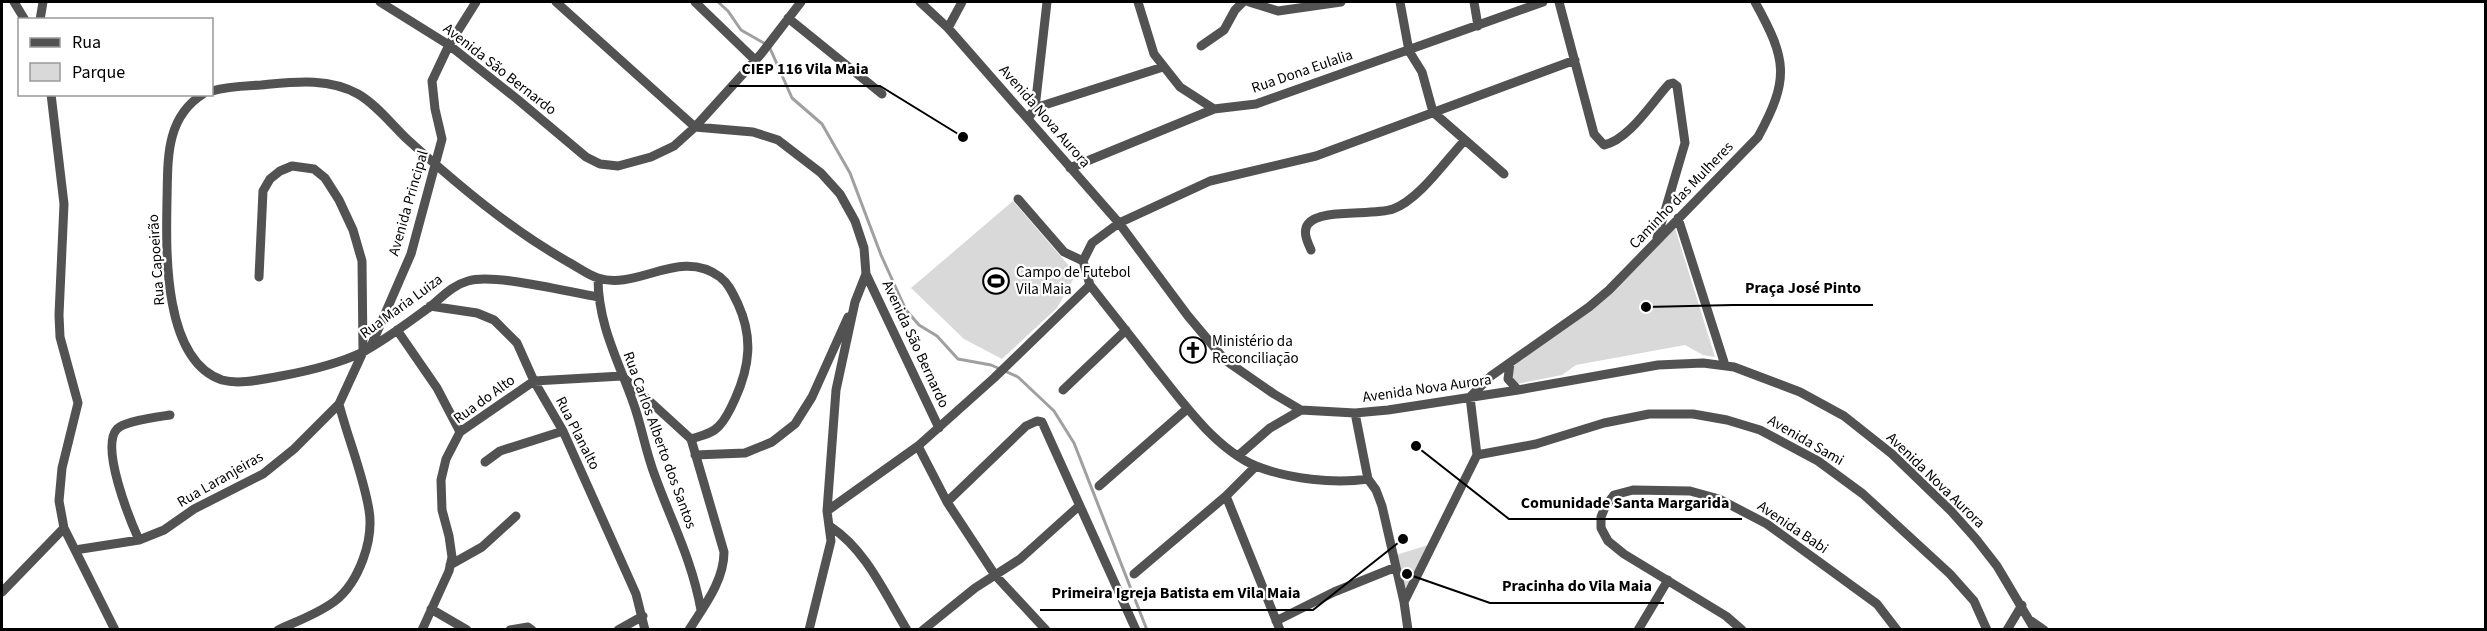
<svg xmlns="http://www.w3.org/2000/svg" width="2487" height="631" viewBox="0 0 2487 631" font-family="'Source Sans 3',sans-serif">
<rect width="100%" height="100%" fill="#fff"/>
<path fill="#d9d9d9" d="M1013,201L1076,274L1057,308L1002,359L964,339L911,288Z
M1675,228L1715,357L1703,355L1685,345L1576,365L1562,375L1517,384L1511,379L1513,363L1597,304Z
M1428,545L1405,593L1396,555Z"/>
<g fill="none" stroke-linecap="round" stroke-linejoin="round">
<path stroke="#a0a0a0" stroke-width="3" d="M718,2L728,11L741,30L769,46L792,98L822,124L850,173L881,255L906,310L919,325L937,336L958,359L991,365L1018,377L1054,411L1074,443L1147,630"/>
<path stroke="#525252" stroke-width="9" d="M14,2L25,20
M380,2L449,45L517,99L586,157L600,164L618,166L651,157L674,146L695,127L761,54L801,2
M556,2L695,127L753,132L778,140L821,173L840,194L855,221L864,248L866,274L939,428
M695,2L755,60
M920,2L948,28L1119,223L1188,316L1225,360L1274,394L1301,410L1355,413L1388,410L1518,390L1658,365L1703,363L1734,367L1800,392L1844,416L1892,454L1951,511L1976,539L1997,566L2035,630
M1138,2L1154,54L1180,87L1214,109
M1249,2L1278,11L1341,2
M1400,2L1409,51L1422,72L1433,112L1504,174
M1474,2L1478,26
M1559,2L1594,134L1604,145C1629,140 1652,102 1669,84L1673,83L1677,86L1685,143L1657,238
M788,18L882,94
M40,20L43,2
M948,28L962,2
M1201,46L1224,30L1235,10L1243,2
M212,91C228,86 244,86 261,85C293,82 328,77 358,94C377,105 392,125 408,140C458,185 511,230 570,263C579,268 588,275 598,278C637,291 680,247 720,277C729,284 733,294 738,304C753,337 750,366 735,399C731,408 726,419 719,426C712,434 700,436 691,439
M51,94L64,204L59,315L60,337L78,403L62,468L59,501L64,528L115,630
M203,94C165,118 168,160 167,200C166,251 163,360 222,380C240,385 263,379 281,376C308,371 338,364 363,352C387,339 409,322 431,306C443,296 453,285 468,281C494,273 568,292 598,297
M1035,108L1163,67
M1028,119L1035,108L1047,2
M1070,168L1214,109L1256,104L1543,2
M1018,199L1064,252L1083,261L1090,285C1111,312 1132,338 1152,364C1180,399 1214,448 1256,466C1289,479 1334,484 1368,479
M1678,218L1725,365
M1311,250C1308,243 1302,232 1308,224C1320,208 1373,216 1393,209C1419,200 1446,160 1465,140
M1083,261L1092,243L1119,223L1210,181L1316,156L1575,60
M598,278C598,325 619,362 634,405C642,428 646,453 655,476C672,523 692,560 701,610
M430,306L477,313L494,320L517,343L534,381L563,431L636,594L645,630
M397,330L437,388L460,432
M371,346L411,254L442,139L435,109L432,81L449,45L476,2
M1510,363L1508,379L1518,390
M1063,390L1126,330
M1355,413L1368,479L1376,490L1382,506L1404,602L1408,630
M918,446L947,502L995,575L1046,630
M695,455L745,453L772,442L795,424L812,397L848,317
M1239,455L1270,428L1301,410
M1477,455L1536,444L1604,423L1649,414H1693L1727,420L1760,430L1818,461L1863,494L1950,574L1974,601L1987,630
M485,462L500,451L563,431
M1099,486L1187,409
M1226,496L1280,630
M947,502L1026,426L1037,421L1042,422L1136,630
M827,511L918,446L994,378L1090,285
M831,527C866,550 885,594 907,630
M139,540C130,520 100,447 117,429C125,421 157,417 170,415
M75,550L139,540L164,530L194,509L263,474L294,449L339,404L363,352L362,261L353,230L339,200L325,178L314,169L292,166L280,171L270,179L263,191L259,277
M450,565L482,547L516,516
M1134,574L1226,496L1256,466
M2,592L64,528
M1404,602L1477,455L1470,397L1491,376L1589,307L1609,290L1758,137C1790,78 1787,60 1755,2
M431,609L467,630
M1276,621L1334,592L1396,567
M2031,621L2044,630
M278,630C297,621 318,614 335,601C359,582 374,540 369,510C363,474 348,439 339,404
M422,630L449,571L452,557L449,536L442,510L441,480L446,459L460,432L534,381L622,376L691,439
M510,630L528,627L532,630
M618,630L643,616
M689,630C704,606 724,581 724,552L691,439
M809,630L831,541L827,511L836,390L855,302L866,274
M923,630L975,588L1020,559L1079,506
M1638,630L1668,580
M1742,630L1726,616L1624,554L1608,541L1601,528V517L1605,507L1614,495L1633,490L1690,491L1719,499L1767,524L1877,604L1897,630
M2007,630L2022,605"/>
</g>
<defs>
<g id="stadium-ring" transform="scale(1.35)"><circle r="9.5" fill="#fff" stroke="#000" stroke-width="1.5"/><path d="M0-5a6.5 5 0 1 0 0 10a6.5 5 0 1 0 0-10ZM-3.5-1.8h7v3.6h-7Z" fill="#000"/></g>
<g id="church-ring" transform="scale(1.35)"><circle r="9.5" fill="#fff" stroke="#000" stroke-width="1.5"/><path d="M-1.2-6h2.4v3.5h3.3v2.4h-3.3V6h-2.4V-.1h-3.3v-2.4h3.3Z" fill="#000"/></g>
</defs>
<g fill-rule="evenodd">
<use href="#stadium-ring" x="996" y="281"/>
<use href="#church-ring" x="1193" y="350"/>
</g>
<g text-anchor="middle" stroke-width="4.5" stroke-linejoin="round" paint-order="stroke">
<g font-size="15" fill="#000" stroke="#fff">
<text transform="translate(500 69) rotate(38)" y="5">Avenida São Bernardo</text>
<text transform="translate(1302 71) rotate(-19)" y="5">Rua Dona Eulalia</text>
<text transform="translate(1045 116) rotate(49)" y="5">Avenida Nova Aurora</text>
<text transform="translate(1681 195) rotate(-46)" y="5">Caminho das Mulheres</text>
<text transform="translate(408 203) rotate(-74)" y="5">Avenida Principal</text>
<text transform="translate(156 260) rotate(-94)" y="5">Rua Capoeirão</text>
<text transform="translate(401 306) rotate(-36)" y="5">Rua Maria Luiza</text>
<text transform="translate(916 344) rotate(65)" y="5">Avenida São Bernardo</text>
<text transform="translate(1427 388) rotate(-8)" y="5">Avenida Nova Aurora</text>
<text transform="translate(484 399) rotate(-36)" y="5">Rua do Alto</text>
<text transform="translate(578 433) rotate(63)" y="5">Rua Planalto</text>
<text transform="translate(660 440) rotate(70)" y="5">Rua Carlos Alberto dos Santos</text>
<text transform="translate(1806 440) rotate(30)" y="5">Avenida Sami</text>
<text transform="translate(220 479) rotate(-30)" y="5">Rua Laranjeiras</text>
<text transform="translate(1936 480) rotate(44)" y="5">Avenida Nova Aurora</text>
<text transform="translate(1793 527) rotate(34)" y="5">Avenida Babi</text>
</g>
<g font-size="15" fill="#000" stroke="#fff" text-anchor="start">
<text x="1016" y="277">Campo de Futebol<tspan x="1016" dy="17">Vila Maia</tspan></text>
<text x="1212" y="346">Ministério da<tspan x="1212" dy="17">Reconciliação</tspan></text>
</g>
</g>
<path fill="none" stroke="#000" stroke-width="2" d="M963 137L880 86H729M1646 307L1733 305H1873M1416 446L1509 519H1742M1407 574L1490 603H1664M1403 539L1313 610H1040"/>
<g fill="#000" stroke="#fff" stroke-width="2">
<circle cx="963" cy="137" r="6"/>
<circle cx="1646" cy="307" r="6"/>
<circle cx="1416" cy="446" r="6"/>
<circle cx="1407" cy="574" r="6"/>
<circle cx="1403" cy="539" r="6"/>
</g>
<g font-size="16" text-anchor="middle" font-weight="bold" fill="#000" stroke="#fff" stroke-width="4.5" stroke-linejoin="round" paint-order="stroke">
<text x="805" y="74">CIEP 116 Vila Maia</text>
<text x="1803" y="293">Praça José Pinto</text>
<text x="1625" y="508">Comunidade Santa Margarida</text>
<text x="1577" y="591">Pracinha do Vila Maia</text>
<text x="1176" y="598">Primeira Igreja Batista em Vila Maia</text>
</g>
<rect width="2487" height="631" fill="none" stroke="#000000" stroke-width="6"/>
<rect x="18" y="18" width="195" height="78" fill="#ffffff" stroke="#999999" stroke-width="1.5"/>
<rect x="30" y="38" width="30" height="9" fill="#525252" stroke="#999999" stroke-width="1.5"/>
<text x="72" y="48" font-size="18" fill="#000000">Rua</text>
<rect x="30" y="63" width="30" height="18" fill="#d9d9d9" stroke="#999999" stroke-width="1.5"/>
<text x="72" y="78" font-size="18" fill="#000000">Parque</text>
</svg>
